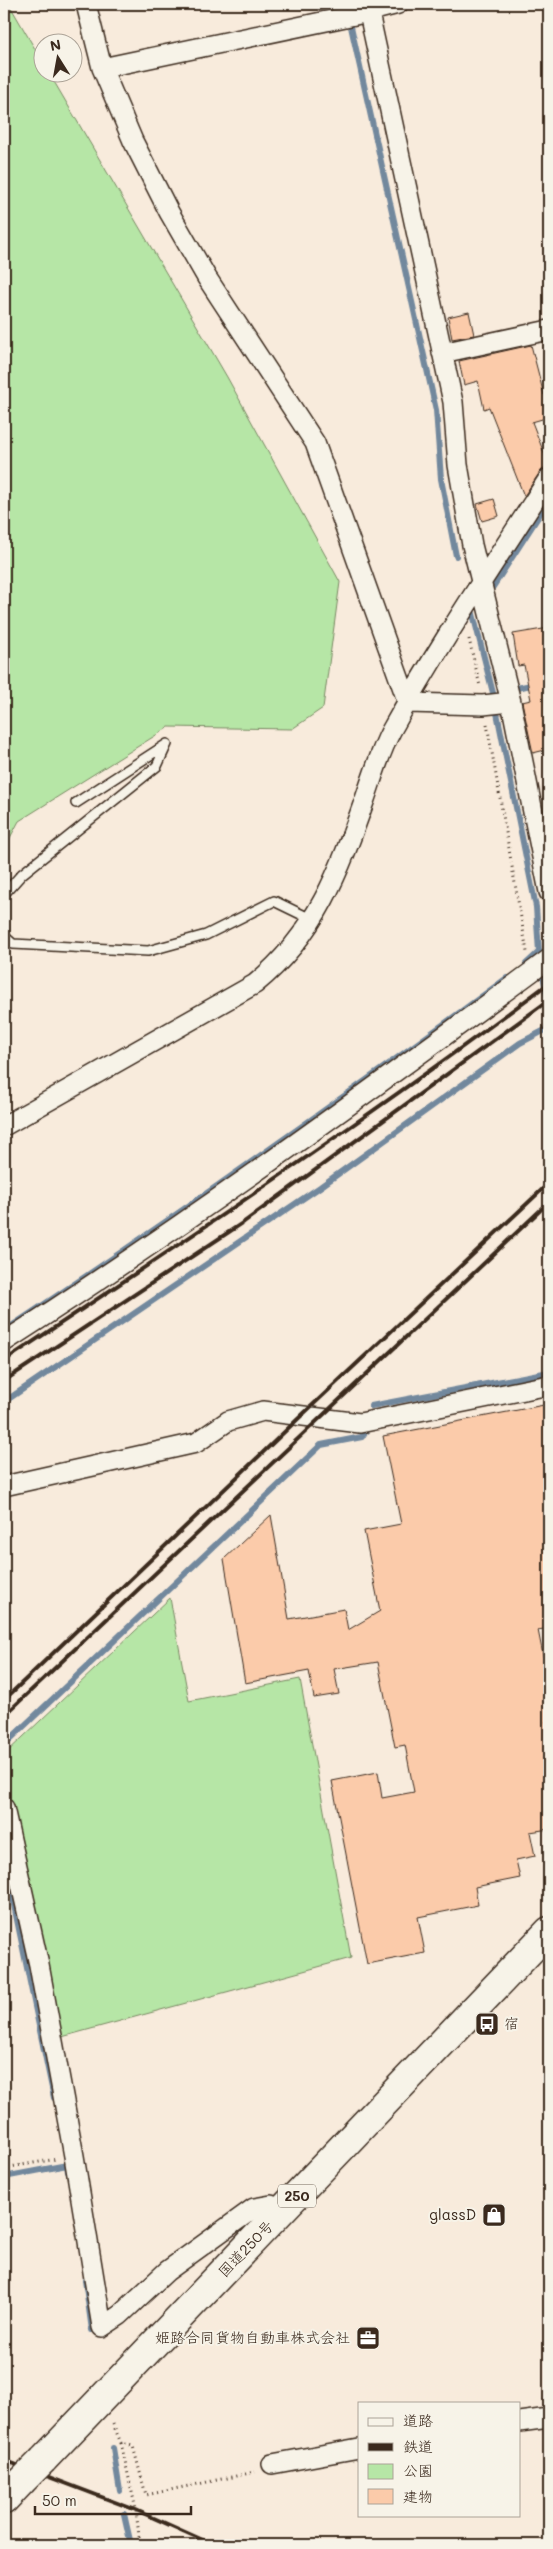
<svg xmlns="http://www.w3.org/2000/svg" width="553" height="2549" viewBox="0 0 553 2549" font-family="Mali,'Klee One',sans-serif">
<rect width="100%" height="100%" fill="#f8ebdc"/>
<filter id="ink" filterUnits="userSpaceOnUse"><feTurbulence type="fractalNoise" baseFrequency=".02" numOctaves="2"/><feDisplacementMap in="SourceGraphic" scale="10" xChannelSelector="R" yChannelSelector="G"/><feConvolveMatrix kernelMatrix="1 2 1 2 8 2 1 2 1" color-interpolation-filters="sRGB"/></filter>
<g filter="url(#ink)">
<path fill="#b6e6a6" stroke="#788862" d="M4,4H9L42,61V72L49,73L227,377L340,582L323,708L292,729L169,727L19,821L4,849Z
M170,1598L189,1701L300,1679L351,1958L58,2038L4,1781V1755Z"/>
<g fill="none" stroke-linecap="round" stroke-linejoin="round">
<path stroke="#72889d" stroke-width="6" d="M346,4L436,410L441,479L456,556
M493,587L549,500
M472,610L493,693L536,907L539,952L549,1007
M517,688L549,681
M526,964L539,952
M4,1331C175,1218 342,1099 507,978
M4,1402L320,1187L520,1043L549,1028
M371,1406L549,1372
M4,1745L321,1445L362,1437L367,1429
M4,1857L54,2098
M4,2177L67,2165L68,2172
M85,2280L92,2330
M113,2448L120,2491
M124,2514L131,2545"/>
</g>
<path fill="#fbcbaa" stroke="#3b2a1e" d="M469,312L474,335L452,339L448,317Z
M531,345L544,395L549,394V417L532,422L549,466L540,472L524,496L489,407L484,409L478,381L464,385L459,361Z
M494,499L499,516L482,521L477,504Z
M549,628V749L533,753L522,702L531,700L524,665L518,666L513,634Z
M549,1404V1628L538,1630L549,1685V1720L546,1721L549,1739V1829L530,1832L535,1856L516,1860L520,1878L475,1887L478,1905L418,1917L425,1953L367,1964L332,1781L378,1772L382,1798L414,1792L405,1745L395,1747L378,1662L334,1669L339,1694L314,1698L309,1671L245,1683L224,1559L271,1515L289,1619L344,1609L348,1630L380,1611L364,1531L401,1524L383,1436Z"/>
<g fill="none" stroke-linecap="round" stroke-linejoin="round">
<g stroke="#3b2a1e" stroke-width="12">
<path id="service" d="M4,894L22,874L157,766L167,744L76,803
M4,936L13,944L148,951L206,935L274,901L313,920"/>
</g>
<g stroke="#3b2a1e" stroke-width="22">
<path id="minor" d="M86,4L102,68L133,141L169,212L207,278L315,443L408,703L483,705L511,702
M367,4L453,402L458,465L472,545L511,702L549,892
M102,68L355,15L398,4
M442,353L549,330
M4,1126L255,984C317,933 339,872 365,799C373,776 380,752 391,731C439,644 495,562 549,478
M4,1342C191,1222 370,1091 549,959
M4,1486L196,1443L228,1421L263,1411L360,1423L549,1385
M4,1808L39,1965L74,2156L102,2327L120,2315L167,2271L254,2208L271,2205L282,2212
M519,2422L549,2418
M272,2464L359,2448"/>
</g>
<g stroke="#3b2a1e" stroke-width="31">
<path id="trunk" d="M43,2460L549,1931
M4,2500L22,2481"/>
</g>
<path stroke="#3b2a1e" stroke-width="3" stroke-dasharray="1 4" stroke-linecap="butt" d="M469,639L480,686
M487,724L527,952
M4,2168L57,2159
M113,2424L121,2443L133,2446L146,2495L255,2472
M121,2443L136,2510L140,2545"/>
<use href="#service" stroke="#f7f3e8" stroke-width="9"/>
<use href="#minor" stroke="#f7f3e8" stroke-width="19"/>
<use href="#trunk" stroke="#f7f3e8" stroke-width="28"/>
<path stroke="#3b2a1e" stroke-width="4" d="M4,1361C188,1239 372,1116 549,983
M4,1381L244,1222L549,1000
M4,1700L301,1416L549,1183
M4,1716L549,1202
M4,2460L136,2510L214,2545"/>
<g stroke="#3b2a1e" stroke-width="31" stroke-linecap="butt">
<path id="trunk-bridge" d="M22,2481L43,2460"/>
</g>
<use href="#trunk-bridge" stroke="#f7f3e8" stroke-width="28"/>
</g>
</g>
<defs>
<g id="bus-square" transform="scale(1.25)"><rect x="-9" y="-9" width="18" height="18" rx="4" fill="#3b2a1e" stroke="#f7f3e8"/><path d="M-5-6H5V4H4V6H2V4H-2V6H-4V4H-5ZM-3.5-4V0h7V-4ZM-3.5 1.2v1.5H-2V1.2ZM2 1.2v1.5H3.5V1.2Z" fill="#fff"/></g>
<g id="shop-square" transform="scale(1.25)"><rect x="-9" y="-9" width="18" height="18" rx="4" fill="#3b2a1e" stroke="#f7f3e8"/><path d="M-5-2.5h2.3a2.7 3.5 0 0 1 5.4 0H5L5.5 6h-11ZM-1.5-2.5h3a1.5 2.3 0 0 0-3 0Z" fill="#fff"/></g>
<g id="office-square" transform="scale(1.25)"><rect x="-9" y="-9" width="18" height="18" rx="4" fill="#3b2a1e" stroke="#f7f3e8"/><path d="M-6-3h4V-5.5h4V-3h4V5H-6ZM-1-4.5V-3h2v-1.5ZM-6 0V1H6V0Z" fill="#fff"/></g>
</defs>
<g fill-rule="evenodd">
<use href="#bus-square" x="487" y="2024"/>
<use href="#shop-square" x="494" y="2215"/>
<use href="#office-square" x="368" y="2338"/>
</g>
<g text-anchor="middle" stroke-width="4" stroke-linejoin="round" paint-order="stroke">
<rect fill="#f7f3e8" stroke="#73665b" stroke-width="1" x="278" y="2184.5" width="38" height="23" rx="4"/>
<g font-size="14" font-weight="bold" fill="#3b2a1e">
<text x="297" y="2201">250</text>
</g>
<g font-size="15" fill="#3b2a1e" stroke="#f7f3e8" text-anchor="end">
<text x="504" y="2029" text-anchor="start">宿</text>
<text x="476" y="2220">glassD</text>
<text x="350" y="2343">姫路合同貨物自動車株式会社</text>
</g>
<g font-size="15" fill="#3b2a1e" stroke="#f7f3e8">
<text transform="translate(246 2249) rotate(-46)" y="5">国道250号</text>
</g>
</g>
<rect width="553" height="2549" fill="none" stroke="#f7f3e8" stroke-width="20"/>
<rect x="10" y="10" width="533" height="2529" fill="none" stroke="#3b2a1e" stroke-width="2" filter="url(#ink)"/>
<rect x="358" y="2402" width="162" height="115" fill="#f7f3e8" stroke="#aca397"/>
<rect x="368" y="2418" width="25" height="8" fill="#f7f3e8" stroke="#aca397"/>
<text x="403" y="2426" font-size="15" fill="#3b2a1e">道路</text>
<rect x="368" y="2443" width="25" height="8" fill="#3b2a1e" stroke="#aca397"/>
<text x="403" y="2452" font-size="15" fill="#3b2a1e">鉄道</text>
<rect x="368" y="2464" width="25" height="15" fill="#b6e6a6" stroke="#aca397"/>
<text x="403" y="2476" font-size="15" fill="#3b2a1e">公園</text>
<rect x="368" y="2489" width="25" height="15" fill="#fbcbaa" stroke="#aca397"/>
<text x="403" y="2502" font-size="15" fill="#3b2a1e">建物</text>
<g transform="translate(58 58) rotate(349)"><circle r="24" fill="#f7f3e8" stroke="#aca397"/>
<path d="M0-4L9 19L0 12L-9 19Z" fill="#3b2a1e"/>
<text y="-8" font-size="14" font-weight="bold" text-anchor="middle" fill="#3b2a1e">N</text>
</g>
<path d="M35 2506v8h156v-8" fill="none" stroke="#3b2a1e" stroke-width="2.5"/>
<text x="42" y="2506" font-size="15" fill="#3b2a1e" stroke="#f7f3e8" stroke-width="4" paint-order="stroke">50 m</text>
</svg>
